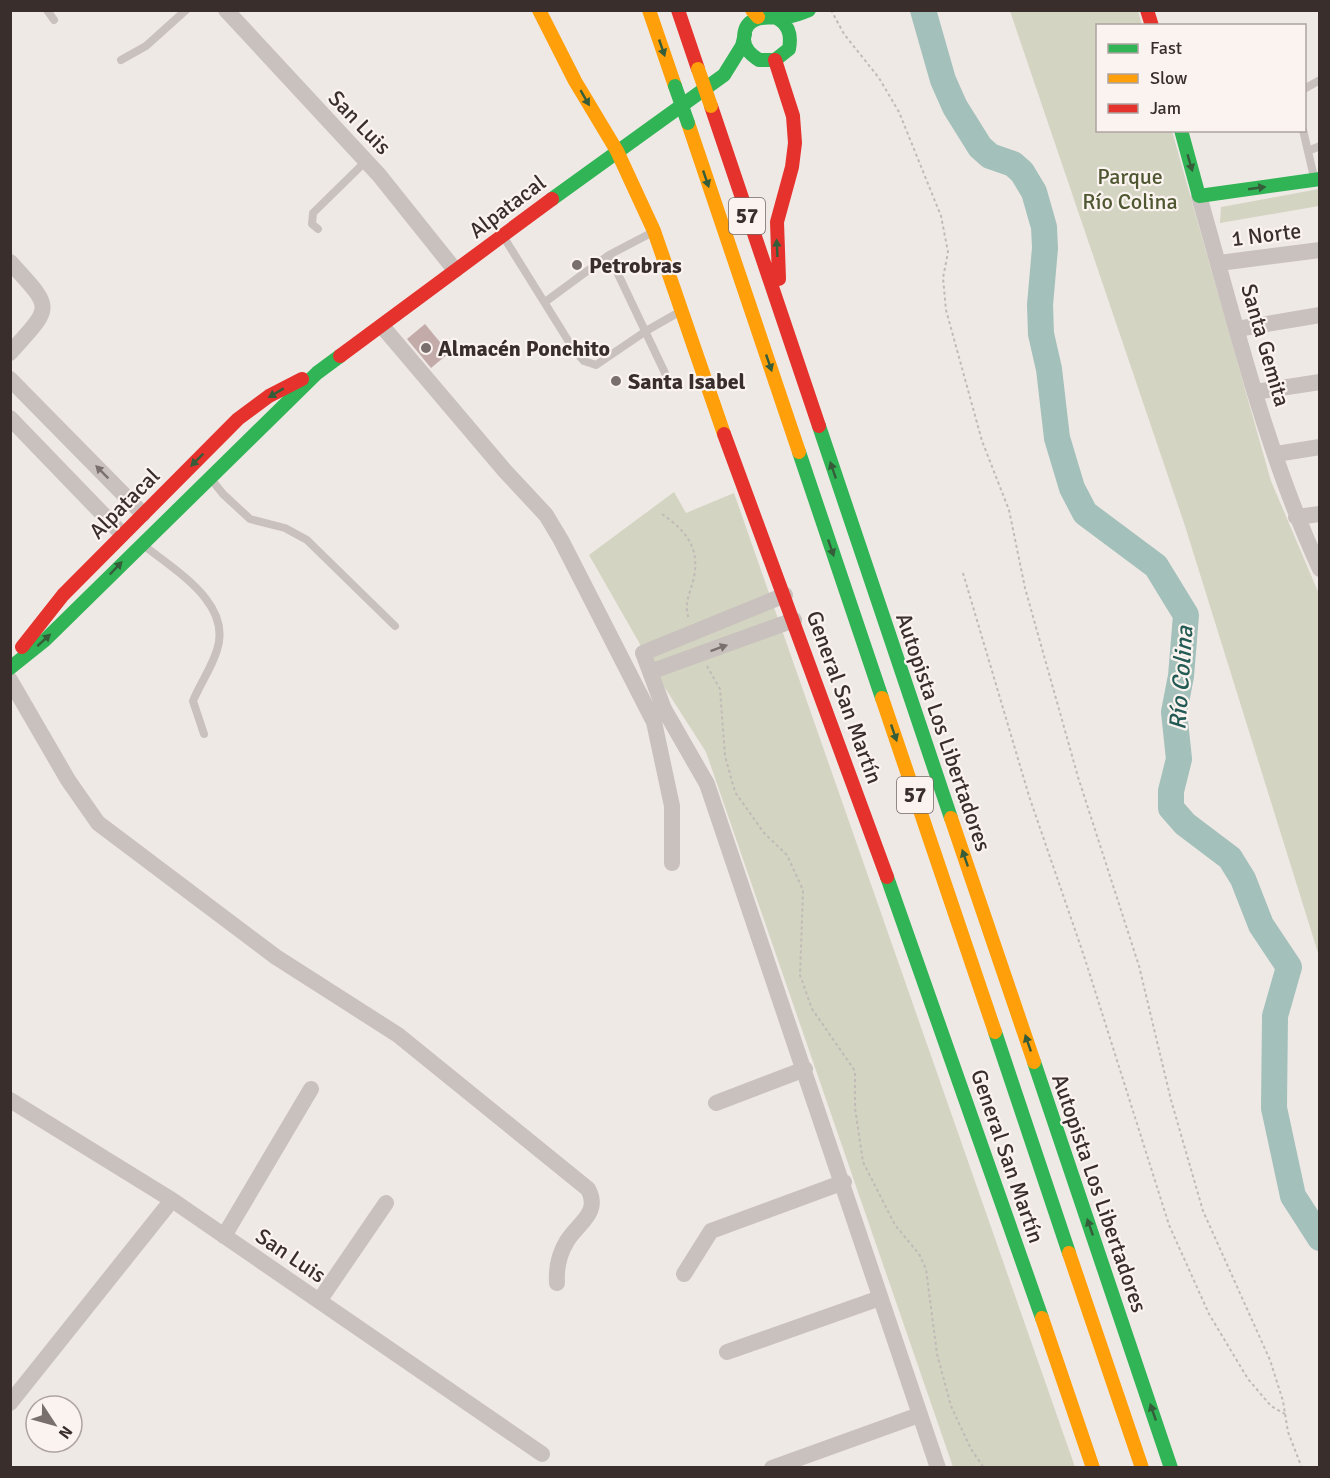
<svg xmlns="http://www.w3.org/2000/svg" width="1330" height="1478" viewBox="0 0 1330 1478" font-family="Signika,sans-serif">
<rect width="100%" height="100%" fill="#efe9e6"/>
<path fill="#d3d4c1" d="M1010,11H1138L1142,25L1098,26V130L1172,131L1271,481L1319,594V956L1185,526Z
M1319,189V206L1220,223L1221,207Z
M674,492L686,513L734,493L1075,1467H953L706,752L665,688L589,555Z"/>
<g fill="none" stroke-linecap="round" stroke-linejoin="round">
<path stroke="#a3c0bb" stroke-width="26" d="M923,10L943,80L955,107L980,147L990,156L1013,164L1022,172L1034,192L1044,227L1045,248L1040,305L1041,334L1049,369L1057,438L1072,488L1085,513L1156,566L1186,615L1181,676L1174,712L1179,759L1171,791V808L1185,824L1230,858L1243,879L1261,925L1289,967L1275,1016L1274,1108L1293,1196L1320,1238"/>
</g>
<path fill="#c2aba8" d="M425,324L449,353L431,368L407,339Z"/>
<g fill="none" stroke-linecap="round" stroke-linejoin="round">
<path stroke="#c1bab7" stroke-width="2" stroke-dasharray="3 3" stroke-linecap="butt" d="M831,10L844,34L879,78L899,112L941,216L948,252L943,278L946,310L982,441L1009,510L1025,588L1078,777L1139,966L1171,1100L1203,1211L1270,1360L1283,1401L1288,1432L1302,1468
M662,514C685,530 700,547 694,577C691,592 683,603 689,619
M963,573L1029,796L1084,956L1169,1225L1209,1314L1248,1379L1271,1406L1285,1414
M707,666L720,689L725,756L735,792L764,833L787,855L803,890L800,975L812,1009L855,1071V1108L863,1162L895,1225L919,1254L926,1269L937,1354L951,1406L971,1449L984,1468"/>
<path stroke="#c9c1be" stroke-width="8" d="M47,10L54,20
M121,60L146,46L186,10
M1304,89L1320,80
M1303,130L1314,177
M1308,151L1320,146
M318,229L312,224L313,213L366,161
M503,236L574,350L584,361L596,365L646,331L681,311
M609,255L665,373
M545,302L609,255L653,232
M211,479L223,494L250,519L285,528L307,540L395,626
M141,543C172,569 233,602 217,650C212,667 200,684 193,701L204,734"/>
<path stroke="#c9c1be" stroke-width="16" d="M226,10L379,175L455,270
M1199,196C1235,321 1265,450 1320,569
M10,262C54,310 53,305 10,353
M1219,263L1320,250
M382,326L505,471L546,515L561,540L654,722L672,806V863
M1237,329L1320,315
M10,379L143,514
M1255,392L1320,382
M10,418L122,534
M1276,454L1320,447
M1296,517L1320,514
M785,595L643,653L664,709L707,784L938,1468
M650,672L794,620
M10,680L68,780L98,823L276,957L398,1035L588,1189C601,1213 578,1223 567,1241C559,1254 556,1267 557,1283
M10,1100L172,1200L542,1454
M716,1103L805,1069
M224,1236L311,1089
M684,1274L711,1231L844,1182
M319,1301L386,1203
M727,1352L880,1298
M10,1403L172,1200
M772,1468L919,1415"/>
<path stroke="#30b455" stroke-width="14" d="M773,16C788,23 792,33 789,49L775,60H759C751,55 743,48 744,37C745,13 770,18 786,17C794,16 802,13 809,10
M1181,130L1199,196L1320,179
M552,199L724,75L742,46L745,34
M819,426L951,818
M799,452L882,698
M10,668L45,640L317,373L340,356
M887,877L1042,1318
M995,1032L1069,1253
M1034,1062L1171,1468"/>
<path stroke="#ff9f0a" stroke-width="14" d="M539,10L575,81L617,151
M649,10L675,86
M752,10L758,17
M688,123L799,452
M617,151L654,231L724,434
M882,698L995,1032
M951,818L1034,1062
M1069,1253L1142,1468
M1042,1318L1093,1468"/>
<path stroke="#e5322d" stroke-width="14" d="M678,10L698,69
M1147,10L1152,26
M775,60L793,116L795,143L792,167L777,222L779,279
M711,106L819,426
M340,356L552,199
M724,434L887,877
M22,647L63,595L238,419L269,396L302,379"/>
<path stroke="#30b455" stroke-width="14" d="M675,86L688,123"/>
<path stroke="#ff9f0a" stroke-width="14" d="M698,69L711,106"/>
</g>
<defs><path id="oneway-solid" d="M-6-.8H1V-3.2L6.5 0L1 3.2V.8H-6Z" transform="scale(1.5)"/></defs>
<g fill="#365d3a">
<use href="#oneway-solid" transform="translate(662 48) rotate(71)"/>
<use href="#oneway-solid" transform="translate(585 98) rotate(60)"/>
<use href="#oneway-solid" transform="translate(1190 163) rotate(74)"/>
<use href="#oneway-solid" transform="translate(706 179) rotate(71)"/>
<use href="#oneway-solid" transform="translate(1257 188) rotate(-8)"/>
<use href="#oneway-solid" transform="translate(777 248) rotate(-93)"/>
<use href="#oneway-solid" transform="translate(769 363) rotate(71)"/>
<use href="#oneway-solid" transform="translate(276 393) rotate(149)"/>
<use href="#oneway-solid" transform="translate(197 460) rotate(135)"/>
<use href="#oneway-solid" transform="translate(833 470) rotate(-109)"/>
<use href="#oneway-solid" transform="translate(831 548) rotate(71)"/>
<use href="#oneway-solid" transform="translate(116 568) rotate(-46)"/>
<use href="#oneway-solid" transform="translate(44 640) rotate(-42)"/>
<use href="#oneway-solid" transform="translate(894 733) rotate(71)"/>
<use href="#oneway-solid" transform="translate(965 858) rotate(-109)"/>
<use href="#oneway-solid" transform="translate(1028 1043) rotate(-109)"/>
<use href="#oneway-solid" transform="translate(1090 1227) rotate(-109)"/>
<use href="#oneway-solid" transform="translate(1153 1412) rotate(-109)"/>
</g>
<g fill="#7a706e">
<use href="#oneway-solid" transform="translate(102 472) rotate(-135)"/>
<use href="#oneway-solid" transform="translate(719 648) rotate(-20)"/>
</g>
<g fill="#796f6d" stroke="#faf3ef" stroke-width="2">
<circle cx="577" cy="265" r="6"/>
<circle cx="426" cy="348" r="6"/>
<circle cx="616" cy="381" r="6"/>
</g>
<g text-anchor="middle" stroke-width="4.5" stroke-linejoin="round" paint-order="stroke">
<g fill="#faf3ef" stroke="#746966" stroke-width="1.5">
<rect x="729" y="198" width="36" height="36" rx="4.5"/>
<rect x="897" y="777" width="36" height="36" rx="4.5"/>
</g>
<g font-size="21" font-weight="bold" fill="#3a2e2c">
<text x="747" y="223">57</text>
<text x="915" y="802">57</text>
</g>
<g font-size="22" fill="#3a2e2c" stroke="#faf3ef">
<text transform="translate(360 122) rotate(46)" y="8">San Luis</text>
<text transform="translate(507 206) rotate(-37)" y="8">Alpatacal</text>
<text transform="translate(1266 234) rotate(-7)" y="8">1 Norte</text>
<text transform="translate(1266 345) rotate(74)" y="8">Santa Gemita</text>
<text transform="translate(124 503) rotate(-45)" y="8">Alpatacal</text>
<text transform="translate(845 697) rotate(70)" y="8">General San Martín</text>
<text transform="translate(944 732) rotate(71)" y="8">Autopista Los Libertadores</text>
<text transform="translate(1008 1156) rotate(71)" y="8">General San Martín</text>
<text transform="translate(1100 1193) rotate(71)" y="8">Autopista Los Libertadores</text>
<text transform="translate(291 1255) rotate(34)" y="8">San Luis</text>
</g>
<g font-size="22" fill="#4f5731" stroke="#faf3ef">
<text x="1130" y="184">Parque<tspan x="1130" dy="25">Río Colina</tspan></text>
</g>
<g font-size="22" font-weight="bold" fill="#3a2e2c" stroke="#faf3ef" text-anchor="start">
<text x="589" y="273">Petrobras</text>
<text x="438" y="356">Almacén Ponchito</text>
<text x="628" y="389">Santa Isabel</text>
</g>
<g font-size="24" font-style="italic" fill="#235a54" stroke="#faf3ef">
<text transform="translate(1181 678) rotate(-86)" y="8">Río Colina</text>
</g>
</g>
<rect width="1330" height="1478" fill="none" stroke="#3a2e2c" stroke-width="24"/>
<rect x="1096" y="24" width="210" height="108" fill="#faf3ef" stroke="#ada4a1" stroke-width="1.5"/>
<rect x="1108" y="44" width="30" height="9" fill="#30b455" stroke="#ada4a1" stroke-width="1.5"/>
<text x="1150" y="54" font-size="18" fill="#3a2e2c">Fast</text>
<rect x="1108" y="74" width="30" height="9" fill="#ff9f0a" stroke="#ada4a1" stroke-width="1.5"/>
<text x="1150" y="84" font-size="18" fill="#3a2e2c">Slow</text>
<rect x="1108" y="104" width="30" height="9" fill="#e5322d" stroke="#ada4a1" stroke-width="1.5"/>
<text x="1150" y="114" font-size="18" fill="#3a2e2c">Jam</text>
<g transform="translate(54 1424) rotate(126)"><circle r="28" fill="#faf3ef" stroke="#ada4a1" stroke-width="1.5"/>
<path d="M0-4.5L10 22L0 15L-10 22Z" fill="#796f6d"/>
<text y="-9" font-size="16" font-weight="bold" text-anchor="middle" fill="#3a2e2c">N</text>
</g>
</svg>
